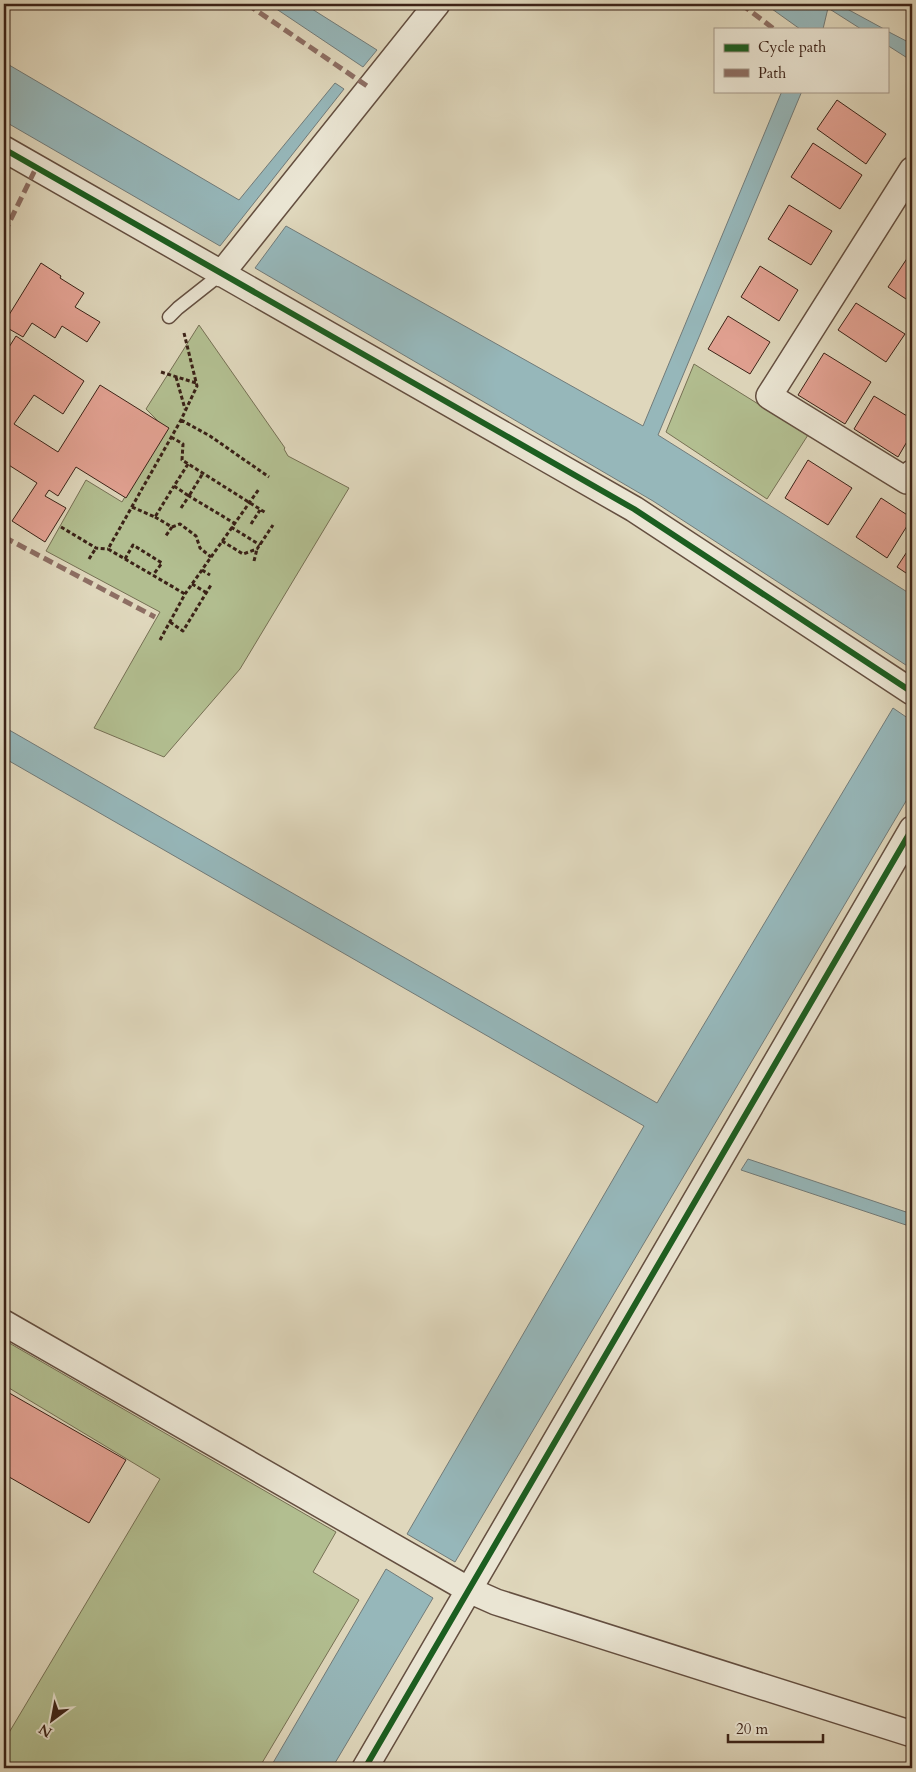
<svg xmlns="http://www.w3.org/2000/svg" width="916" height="1772" viewBox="0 0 916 1772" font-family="Cardo,serif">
<rect width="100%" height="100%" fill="#dfd7bc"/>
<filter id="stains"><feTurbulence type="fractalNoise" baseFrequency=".004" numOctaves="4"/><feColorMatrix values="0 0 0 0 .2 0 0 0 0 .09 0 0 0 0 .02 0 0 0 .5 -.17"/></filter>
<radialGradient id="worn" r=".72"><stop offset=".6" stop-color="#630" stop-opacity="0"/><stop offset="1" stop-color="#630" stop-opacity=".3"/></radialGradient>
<path fill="#b2be90" stroke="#767054" d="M199,325L285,448L284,449L288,456L349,488L240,669L164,757L94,728L160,612L46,551L86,480L122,502L164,427L146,409Z
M694,364L808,435L767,499L666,432Z
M4,1340L336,1532L313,1572L359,1600L259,1768H4V1741L160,1479L4,1385Z"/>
<path fill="#96b7ba" stroke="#727b79" d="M269,4H304L377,50L363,67Z
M765,4H838L884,29H861L828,8L823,29H800Z
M887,31L912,44V61L887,45Z
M4,62L239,200L335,83L344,89L220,246L4,121Z
M782,91H802L658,435L912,595V669L653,501L255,268L286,226L643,426Z
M893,708L912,721V791L455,1562L407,1534L644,1126L4,758V727L657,1103Z
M748,1159L912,1214V1227L741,1170Z
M386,1569L433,1598L332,1768H270Z"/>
<path fill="#e3a293" stroke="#3b2217" d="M837,100L886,134L866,164L817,129Z
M813,143L862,175L840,209L791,177Z
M789,205L832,231L811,265L768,239Z
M912,251V303L888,287Z
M41,263L61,276L60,278L84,293L75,307L100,322L87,342L62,326L55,338L32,323L23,337L4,326V323Z
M760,266L798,290L779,321L741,297Z
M856,303L905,334L886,362L838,330Z
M728,316L770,342L750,374L708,349Z
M16,336L84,381L63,414L34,395L14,424L58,452L100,385L169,428L126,498L76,467L58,496L49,490L45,496L66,508L45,542L12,521L37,483L4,462V355Z
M824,353L871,382L845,424L798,395Z
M874,396L912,419V433L898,457L854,429Z
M808,460L852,488L828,525L785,498Z
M881,498L912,518L887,558L856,537Z
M912,544V577L897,567Z
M4,1390L126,1460L89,1523L4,1474Z"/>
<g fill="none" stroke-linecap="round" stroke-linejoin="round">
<g stroke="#644f40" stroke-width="15">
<path id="service" d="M169,317L178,308L221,274"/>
</g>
<g stroke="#644f40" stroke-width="28">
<path id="minor" d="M4,149L634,509L912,692
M912,170L769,396L907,481L912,473
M221,274L437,4
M4,1323L469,1590L496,1602L912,1734
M365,1768L912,829"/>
</g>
<path stroke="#3b2217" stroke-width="3" stroke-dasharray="4 2.5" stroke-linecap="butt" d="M184,333L197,386L181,420L108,549L185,594
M161,372L196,383
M176,377L185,409
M181,420L210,436L269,477
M171,437L183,444L182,460L266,513
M188,464L174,486L189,496L203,473
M132,507L155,517L174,486
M181,508L189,496L234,523
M155,517L172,527L165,537
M251,524L260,510
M61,527L96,548L108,549
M172,527L180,524L196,536L200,548L211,557
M231,527L260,545
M222,541L243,554L257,549L273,525
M89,559L96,548
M125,559L133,545L162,563L153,575
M254,561L257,549
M202,570L210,575
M192,584L207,593
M170,622L183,631L211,585
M160,640L185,594L259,489"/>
<use href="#service" stroke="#eae5d3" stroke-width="12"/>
<use href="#minor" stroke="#eae5d3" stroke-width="25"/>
<path stroke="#8d6e63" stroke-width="5" stroke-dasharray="10 5" stroke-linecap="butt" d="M247,4L370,88
M741,4L774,29
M4,233L36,168
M4,537L155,617"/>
<g stroke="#eae5d3" stroke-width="9">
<path id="cycleway" d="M4,149L634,509L912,692
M365,1768L912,829"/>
</g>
<use href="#cycleway" stroke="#1b5e20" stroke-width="6"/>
</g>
<rect width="916" height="1772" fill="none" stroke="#dfd7bc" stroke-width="20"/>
<rect x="5" y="5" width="906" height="1762" fill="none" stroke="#3b2217" stroke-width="2.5"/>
<rect x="10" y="10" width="896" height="1752" fill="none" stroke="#3b2217"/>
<rect x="714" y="28" width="175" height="65" fill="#eae5d3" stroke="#a49788"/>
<rect x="724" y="44" width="25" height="8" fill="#1b5e20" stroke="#a49788"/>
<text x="758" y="52" font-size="15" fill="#3b2217">Cycle path</text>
<rect x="724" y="69" width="25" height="8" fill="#8d6e63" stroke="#a49788"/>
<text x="758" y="78" font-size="15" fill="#3b2217">Path</text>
<g transform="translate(52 1720) rotate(212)" stroke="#eae5d3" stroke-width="4" paint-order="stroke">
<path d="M0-4L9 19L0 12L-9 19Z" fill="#3b2217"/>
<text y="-8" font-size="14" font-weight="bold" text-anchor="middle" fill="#3b2217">N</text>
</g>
<path d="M728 1734v8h95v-8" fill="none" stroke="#3b2217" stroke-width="2.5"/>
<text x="736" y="1734" font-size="15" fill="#3b2217" stroke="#eae5d3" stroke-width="4" paint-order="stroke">20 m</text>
<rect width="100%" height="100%" filter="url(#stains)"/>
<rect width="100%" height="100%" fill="url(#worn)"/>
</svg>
